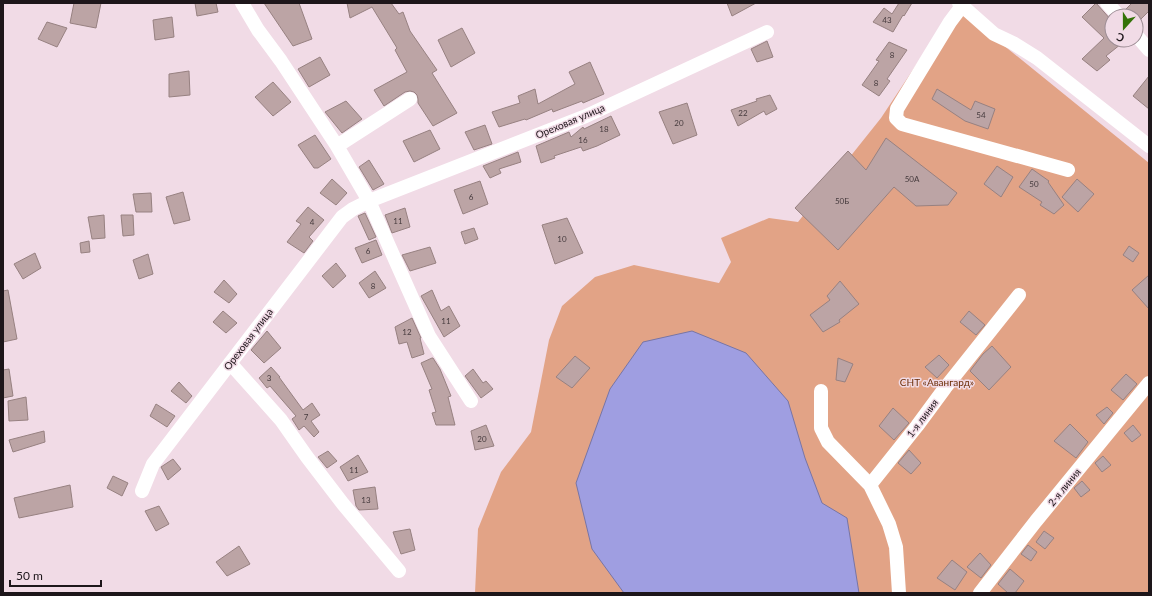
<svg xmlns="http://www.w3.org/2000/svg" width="1152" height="596" viewBox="0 0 1152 596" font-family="Lato,sans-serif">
<rect width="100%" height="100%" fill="#f1dbe6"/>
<path fill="#e2a386" d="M955,6L1149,163V593H475L478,529L501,472L531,432L549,340L562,306L595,277L634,265L719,283L731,262L721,238L769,218L798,222L881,118Z"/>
<path fill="#9f9ee1" stroke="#7875a5" d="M692,331L746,353L788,401L805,458L822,503L847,518L859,593H624L592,549L576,483L610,389L643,342Z"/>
<path fill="#bca4a5" stroke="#978181" d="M74,3H101L96,28L70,23Z
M195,3H216L218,12L197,16Z
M264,3H299L312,39L293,46Z
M347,3H391L399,14L403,12L410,31L437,70L432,73L457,113L433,126L418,103V99L417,95L414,92L410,91L405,92L384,106L374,90L407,72L395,50L397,48L372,7L350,18Z
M727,3H756L732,16Z
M899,3H912L904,16L903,15L893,32L873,22L884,8L892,14Z
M1096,3L1112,21V40H1126L1106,56L1110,60L1097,71L1082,59L1104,38L1082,17Z
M1132,3H1149V11L1138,22L1136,21V16H1131L1125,10Z
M172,17L174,37L155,40L153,20Z
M47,22L67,28L57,47L38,39Z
M462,28L475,53L451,67L438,40Z
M767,41L773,57L757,62L751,49Z
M889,42L907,50L887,79L890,81L879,96L862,85L879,61L876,60Z
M320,57L330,75L309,87L298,69Z
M590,62L604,94L583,103L582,101L553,112L552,109L526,120L525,119L499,127L492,112L520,103L518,96L535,89L538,104L575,84L569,72Z
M189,71L190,95L169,97V74Z
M1149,76V109L1133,96Z
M273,82L291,102L273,116L255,97Z
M937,89L971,110L975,101L995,109L988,129L965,121L932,99Z
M770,95L777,109L766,115L764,111L738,126L731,110L757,101L756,99Z
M346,101L362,119L342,133L325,112Z
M687,103L697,135L673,144L659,112Z
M611,116L620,135L597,146L583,151L581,147L554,156L555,158L541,163L536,146L569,132L571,137L583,127L584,129Z
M485,125L492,144L474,150L465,132Z
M430,130L440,149L414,162L403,141Z
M315,135L331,159L318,168H314L298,145Z
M886,138L957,193L948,205L916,206L894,187L838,250L795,208L848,151L866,170Z
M518,152L521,162L499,169L501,173L490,178L483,166Z
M369,160L384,184L373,190L359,167Z
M997,166L1013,177L1001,197L984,184Z
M1032,169L1049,181L1048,182L1064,205L1054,214L1040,205L1042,202L1019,187Z
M332,179L347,193L336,205L320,193Z
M1077,179L1094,194L1078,212L1062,197Z
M480,181L488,204L463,214L454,190Z
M183,192L190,220L174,224L166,197Z
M151,193L152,212H136L133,194Z
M308,207L324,220L309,237L313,241L304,253L287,242L301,224L296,221Z
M405,208L410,227L392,233L385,215Z
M365,213L376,237L369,240L358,216Z
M104,215L105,238L92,239L88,217Z
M121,215H133L134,235L123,236Z
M567,218L583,253L555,264L542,225Z
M474,228L478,239L465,244L461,232Z
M376,240L382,255L362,263L355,248Z
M89,241L90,252L81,253L80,243Z
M1129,246L1139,253L1133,262L1123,255Z
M430,247L436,263L410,271L402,255Z
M35,253L41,268L23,279L14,264Z
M148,254L153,274L139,279L133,260Z
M336,263L346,276L333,288L322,276Z
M375,271L386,288L369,298L359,283Z
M1149,275V309L1132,290Z
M224,280L237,294L229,303L214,292Z
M840,281L859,304L839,320L840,322L823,332L810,315L830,300L827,296Z
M8,290L17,339L3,342V291Z
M432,290L441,311L449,306L460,326L444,337L421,296Z
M223,311L237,323L226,333L213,322Z
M969,311L985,325L976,335L960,322Z
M412,318L421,338H420L424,354L412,358L407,342L399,344L395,327Z
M267,331L281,348L264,363L251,350Z
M992,346L1011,367L989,390L970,371L983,354Z
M939,355L949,365L937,378L925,367Z
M575,356L590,368L572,388L556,377Z
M432,358H433L440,369L451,396L448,397L455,425H436L432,413L436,412L429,390L432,389L421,363Z
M838,358L853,364L845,382L836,380Z
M271,367L280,377H279L303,410L312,403L320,415L311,421L319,432L314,437L304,426L299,430L292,419L296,416L270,386L267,388L259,378Z
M9,369L13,396L3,398V370Z
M473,369L483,383L486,381L493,389L481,398L465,376Z
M1126,374L1137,384L1123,400L1111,390Z
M179,382L192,396L186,403L171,391Z
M26,397L28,420L9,421L8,401Z
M156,404L175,416L167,427L150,416Z
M1107,407L1113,413L1104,424L1096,415Z
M893,408L909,423L894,440L879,426Z
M1070,424L1088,442L1076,458L1054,441Z
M486,425L494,446L475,450L471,431Z
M1133,425L1141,435L1132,442L1124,433Z
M44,431L45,442L13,452L9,440Z
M909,450L921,463L911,474L898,463Z
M328,451L337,461L327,468L318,457Z
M358,455L368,472L348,481L340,467Z
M1103,456L1111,465L1102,472L1095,463Z
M173,459L181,469L168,480L161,467Z
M113,476L128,483L122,496L107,488Z
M1082,481L1090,490L1081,497L1074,488Z
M70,485L73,507L19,518L14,498Z
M375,487L378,509L359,510L356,506L353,490Z
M159,506L169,524L156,531L145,511Z
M410,529L415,550L401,554L393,532Z
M1044,531L1054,538L1045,549L1036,542Z
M1028,545L1037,552L1031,561L1021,554Z
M239,546L250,564L227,576L216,562Z
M980,553L991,565L981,578L967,567Z
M952,560L967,572L955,590L937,578Z
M1010,569L1024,581L1015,593H1008L998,584Z"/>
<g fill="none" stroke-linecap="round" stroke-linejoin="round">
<path stroke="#fff" stroke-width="14" d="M959,3L994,34L1013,43L1037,58L1149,146
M1107,3L1119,16
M962,6L950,22L897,109L896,118L902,124L1068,170
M1136,35L1149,50
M337,146L410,99
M230,363L281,420L307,457L343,504L399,571
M821,391V428L828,442L870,485L889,524L896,547L899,593
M471,401L429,336L369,201L586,116L767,32
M870,485L917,426L945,388L1019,295
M142,491L153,464L342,217L353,209L369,201L337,146L281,61L258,30L242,3
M980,593L1036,521L1149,383"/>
</g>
<g text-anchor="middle" stroke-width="3" stroke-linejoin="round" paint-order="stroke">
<g font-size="8" fill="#453a3d">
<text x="887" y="23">43</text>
<text x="892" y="58">8</text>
<text x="876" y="86">8</text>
<text x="743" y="116">22</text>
<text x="981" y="118">54</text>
<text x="679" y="126">20</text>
<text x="604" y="132">18</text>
<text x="583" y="143">16</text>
<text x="912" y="182">50А</text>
<text x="1034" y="187">50</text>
<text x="471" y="200">6</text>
<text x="842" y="204">50Б</text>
<text x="398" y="224">11</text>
<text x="312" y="225">4</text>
<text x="562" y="242">10</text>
<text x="368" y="254">6</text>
<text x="373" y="289">8</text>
<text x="446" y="324">11</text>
<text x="407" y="335">12</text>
<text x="269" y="381">3</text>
<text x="306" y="420">7</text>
<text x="482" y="442">20</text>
<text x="354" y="473">11</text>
<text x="366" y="503">13</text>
</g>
<g font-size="10" fill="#1d161a" stroke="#f1dbe6">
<text transform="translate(570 121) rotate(-23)" y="4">Ореховая улица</text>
<text transform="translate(248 339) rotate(-53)" y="4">Ореховая улица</text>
<text transform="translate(922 418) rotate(-53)" y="4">1-я линия</text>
<text transform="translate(1064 487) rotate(-51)" y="4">2-я линия</text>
</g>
<g font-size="10" fill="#6b2c06" stroke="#f1dbe6">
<text x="937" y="386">СНТ «Авангард»</text>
</g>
</g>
<rect width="1152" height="596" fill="none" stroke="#1d161a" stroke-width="8"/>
<g transform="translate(1124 28) rotate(201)"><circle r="19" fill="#f1dbe6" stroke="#9c8c94"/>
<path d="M0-3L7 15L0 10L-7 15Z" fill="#347208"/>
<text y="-6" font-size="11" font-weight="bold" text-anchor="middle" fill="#1d161a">С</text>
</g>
<path d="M10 580v6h91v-6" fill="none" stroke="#1d161a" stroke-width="2"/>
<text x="16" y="580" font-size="12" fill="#1d161a" stroke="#f1dbe6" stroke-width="3" paint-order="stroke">50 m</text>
</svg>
